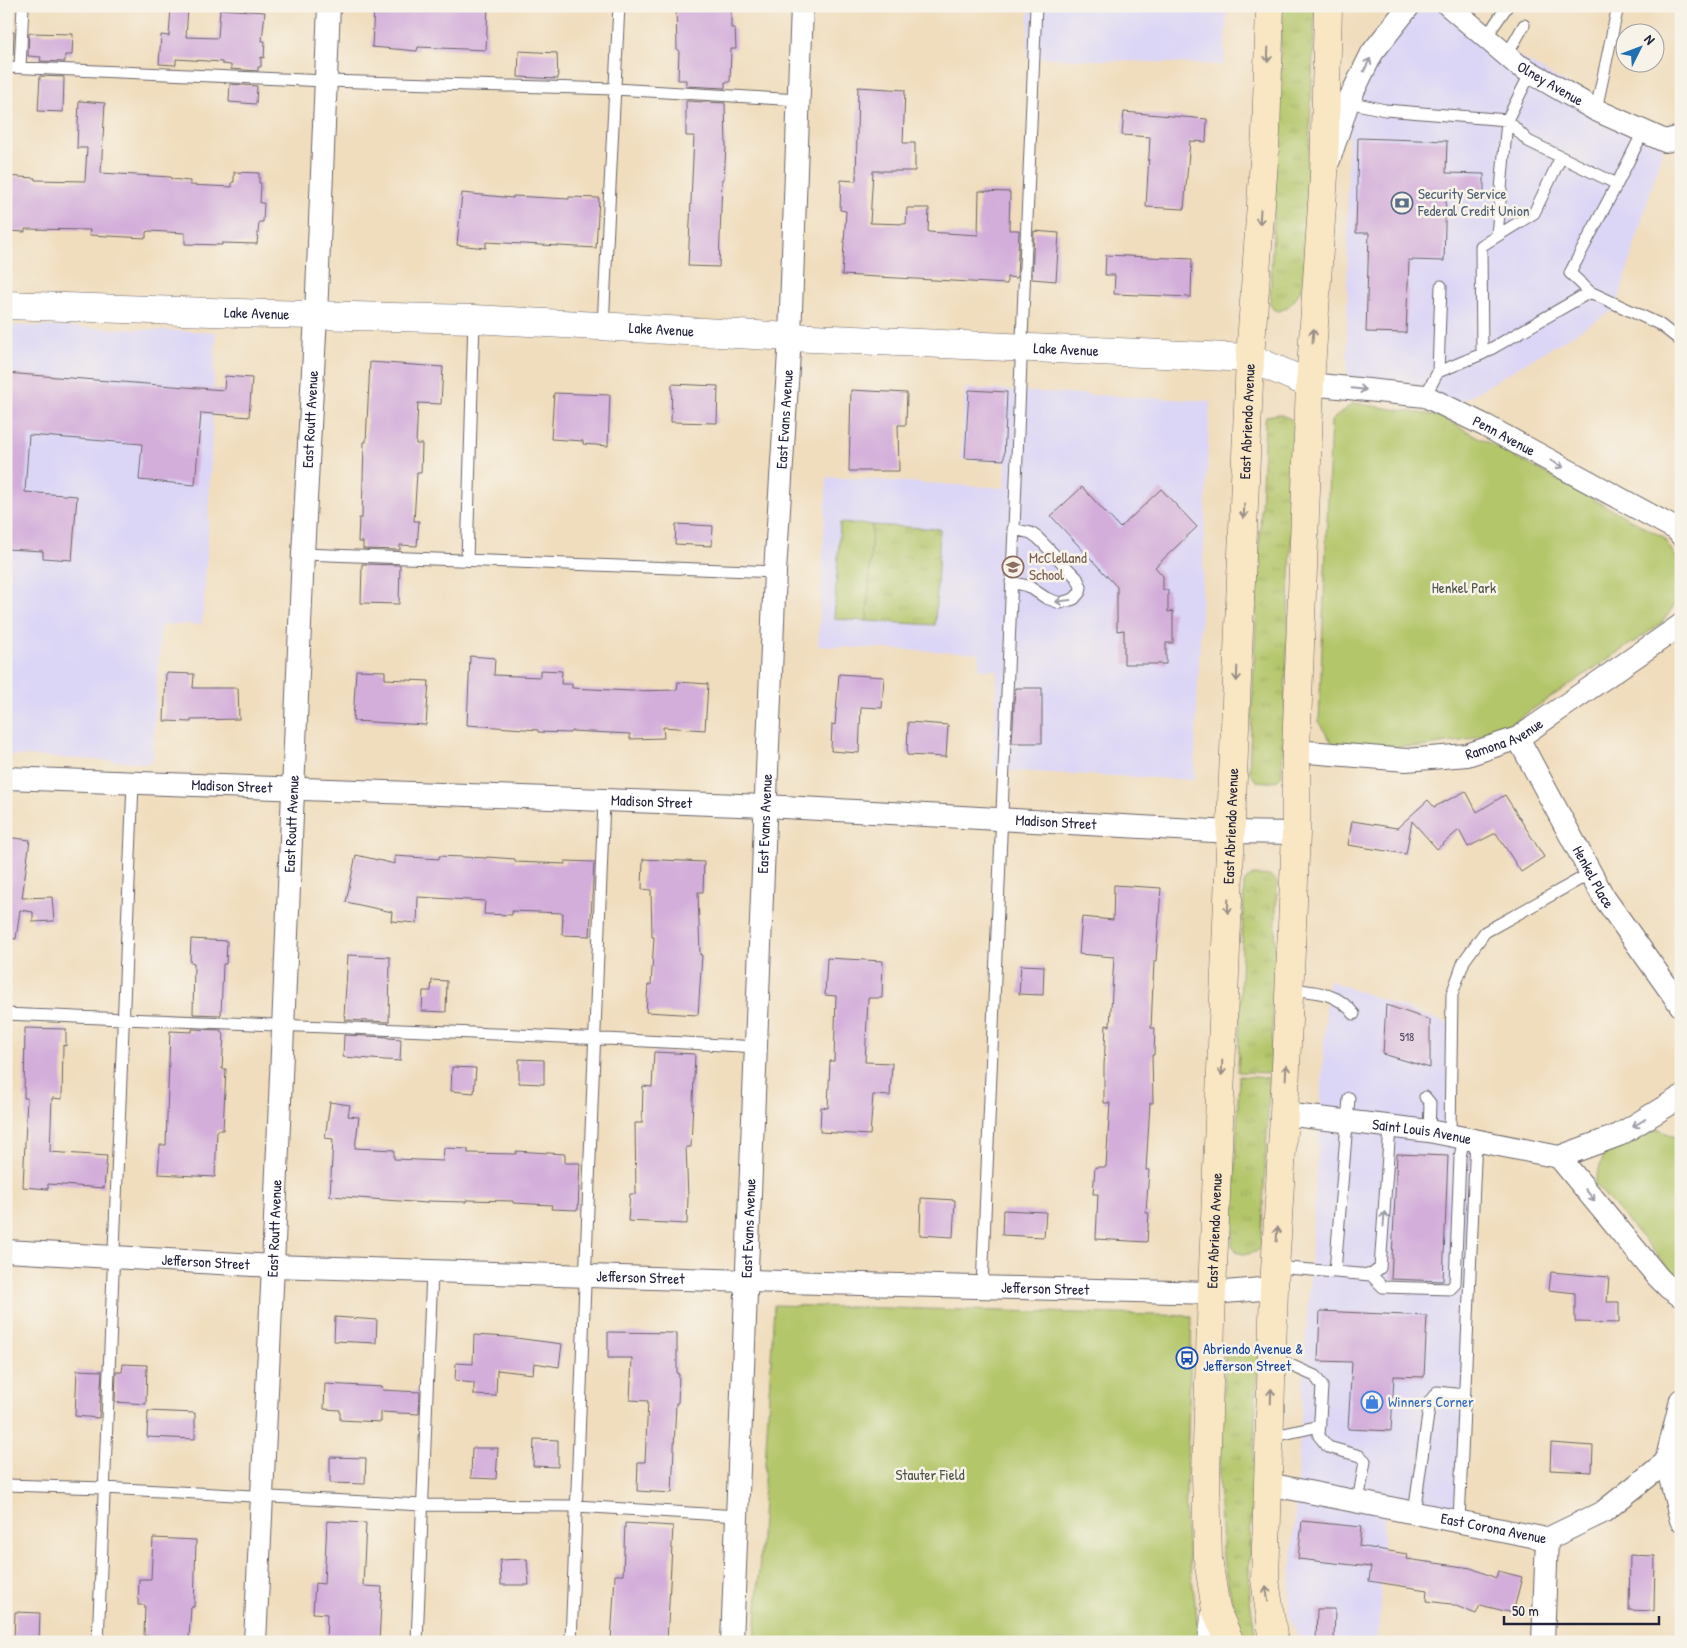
<svg xmlns="http://www.w3.org/2000/svg" width="1687" height="1648" viewBox="0 0 1687 1648" font-family="'Patrick Hand',sans-serif">
<defs>
<pattern id="grass-tufts" width="24" height="20" patternUnits="userSpaceOnUse" patternTransform="scale(1.25)"><rect width="24" height="20" fill="#b4c66a"/><path d="M3 7l-1-3M5 7V3M7 7l1-3M15 17l-1-3M17 17v-4M19 17l1-3" fill="none" stroke="#9aaa5d"/></pattern>
</defs>
<rect width="100%" height="100%" fill="#f7f3e8"/>
<filter id="ink" filterUnits="userSpaceOnUse"><feTurbulence type="fractalNoise" baseFrequency=".02" numOctaves="2"/><feDisplacementMap in="SourceGraphic" scale="10" xChannelSelector="R" yChannelSelector="G"/><feConvolveMatrix kernelMatrix="1 2 1 2 8 2 1 2 1" color-interpolation-filters="sRGB"/></filter>
<filter id="wash" filterUnits="userSpaceOnUse"><feTurbulence type="fractalNoise" baseFrequency=".0096" numOctaves="4" result="noise"/><feDisplacementMap in="SourceGraphic" scale="20" xChannelSelector="R" yChannelSelector="G"/><feGaussianBlur stdDeviation="1.12" result="paint"/><feColorMatrix in="noise" values="0 0 0 0 0 0 0 0 0 0 0 0 0 0 0 0 0 1.4 0 .05"/><feComposite in="paint" operator="in"/></filter>
<g filter="url(#wash)">
<rect width="100%" height="100%" fill="#f0ddbd"/>
<path fill="#dcd6f6" d="M1029,6H1227L1224,65L1027,57Z
M1409,6H1449L1486,37L1665,141L1616,309L1450,408L1347,388L1348,102Z
M6,325L216,332L207,556L202,624L161,625L152,763L6,755Z
M965,388L1210,401L1194,780L993,770L997,670L979,669V653L818,646L827,477L1005,488L1006,462L961,459Z
M1328,980L1451,1025L1450,1134L1476,1139L1459,1521L1385,1507L1378,1642H1300L1289,1614Z"/>
<path fill="url(#grass-tufts)" stroke="#6b7452" d="M1282,6H1315L1304,280C1300,293 1293,307 1279,311L1273,309L1270,303Z
M1279,414L1291,419L1296,425L1282,775C1277,785 1266,782 1256,781L1249,771L1265,421L1266,416Z
M872,525L940,529L935,625L867,621Z
M1253,875C1262,876 1274,873 1277,884L1271,1073L1238,1072L1244,883L1246,880Z
M1239,1076L1270,1078L1261,1244L1259,1250C1250,1255 1238,1257 1232,1246Z
M1232,1348H1251L1258,1354L1249,1569L1250,1601L1257,1642H1244L1236,1619L1224,1566L1222,1549L1219,1485L1225,1356L1226,1352Z"/>
<path fill="#b4c66a" stroke="#6b7452" d="M1353,403L1439,416L1663,537L1681,565V573L1677,601L1662,623L1512,723L1468,740L1420,747L1333,744L1319,723L1331,421Z
M840,523L872,525L867,621L834,619Z
M1659,1129L1678,1139L1681,1167V1282L1594,1183L1604,1155Z
M774,1305L1192,1316L1185,1523L1200,1642H755Z"/>
<g id="blocks">
<path fill="#d3aeda" d="M374,6H488L486,50L418,47L417,51L372,47Z
M676,6H731V28H735L736,49H731L730,82H725V88L686,86V80H678L679,50H677Z
M171,7L188,8L186,37L218,38L220,9L265,12L262,41H265L264,58L261,57V67H258V71L231,69V65L222,64V62L176,59V65L159,64L161,35L169,36Z
M6,32H14L13,55H6Z
M29,33L73,34L72,55H65V62L40,61L41,57L28,56Z
M519,51L557,53L558,79L518,77Z
M40,76L64,77L63,112L38,111Z
M230,84L257,86L256,104L229,102Z
M858,87L905,90L903,143H915V171H873L870,223L906,224L907,208H929L928,232L978,235L979,191L1010,192L1009,230H1019L1017,278L1007,277V284L842,275L846,211L840,210L841,180L856,181Z
M79,101L105,103L101,173L171,177V179L190,181V185L232,187V182H234V172L259,173V183H261L260,203H264L263,222H259L257,244L222,243V245L185,244V233L149,231L146,232V238L89,235L90,230L25,229V232L6,231V176L35,178V180L85,181L87,148H77Z
M686,101L725,103L726,146L724,179H722L719,267L688,266L694,136H686Z
M1124,112L1207,119L1206,142L1190,141L1184,209L1146,207L1150,137L1122,135Z
M1358,138L1447,141L1446,173L1484,174V194L1446,192L1444,261L1409,260L1406,333L1366,332L1369,233H1356Z
M462,193L513,198V196L569,199V197L599,198L596,248L486,242V248L457,245Z
M1034,231L1059,233L1056,281L1032,279Z
M1106,255L1192,259L1191,297L1114,294L1115,275H1105Z
M370,362L443,367L441,404L418,403L416,444H422L421,473H417L414,521H419L417,546L400,545V550L363,549V542H358L359,518H362L364,442H366Z
M6,373L224,390L225,376L252,378L249,417L201,413L195,485L139,480L142,444L29,435L25,492L77,496L72,560L43,558V551L6,549Z
M672,384L718,386L717,423L671,422Z
M851,390L907,393L906,425H898L899,471H849Z
M969,390L1007,392L1004,460L965,458Z
M554,393L610,395L608,446L583,444V441L551,439Z
M1082,487L1120,528L1161,489L1197,527L1155,567L1163,576V590H1168V612L1173,611V643H1166V664H1124V630L1117,631V587L1051,516Z
M676,524L713,526L712,546L675,544Z
M362,564L400,565L399,604L361,603Z
M470,656L495,658L494,675L540,677V670L562,671L561,684H572V688L631,691L677,690L678,682L708,684L705,730L663,727L664,738L630,739V734L571,731L570,733L538,732V730L467,725Z
M356,670L385,671V679L429,681L426,725L353,721Z
M166,673L194,674L193,688H238L239,719L191,720V722L164,721Z
M839,674L884,677L882,708L861,707L859,753L831,751L832,724L835,725Z
M1015,688H1042V743H1012Z
M908,722L948,725L946,757L907,755Z
M1466,791L1477,812L1505,795L1544,857L1521,872L1496,833L1468,847L1459,830L1437,849L1412,821L1406,854L1348,845L1352,821L1397,828L1428,800L1434,807Z
M6,837L30,840L22,898L52,897L54,921L33,922V912L20,910L16,939L6,938Z
M356,855L395,864V856L439,859V856L487,858V857L515,859V862L565,864V861L594,862L590,936L562,935L563,913L512,911V915L484,914L485,901L418,897L417,923L391,921L392,912L346,902Z
M643,859L704,862L703,892H698L700,955H702L698,1015L646,1012L648,985H651L654,937H652L651,890L642,889Z
M1114,885L1161,888L1156,961H1154L1151,1028H1155L1154,1055H1152L1153,1103H1150L1146,1170H1149L1146,1213H1149L1147,1242L1096,1239L1098,1194H1093L1095,1167H1106L1110,1103H1104V1066L1106,1025L1110,1026L1114,957L1079,954L1082,917L1113,920Z
M191,939L227,941L226,964H223L221,1015L193,1014L194,963L190,962Z
M348,955L390,957L389,1022L345,1020L346,1016H344Z
M827,958L883,961L882,998H868L865,1062L892,1063L890,1096L873,1095L870,1135L820,1132L821,1107L828,1108L830,1061H834L836,996L825,995Z
M1021,965L1044,966L1043,995L1019,994Z
M432,980L447,981L446,1012L422,1011L423,991H431Z
M1386,1005L1430,1020V1068L1383,1054Z
M25,1028L66,1029V1046L63,1045L62,1099L52,1098L50,1152L107,1156L104,1188L48,1184V1189L23,1187L27,1098H24Z
M192,1029L221,1030V1033H224L222,1069H226L223,1130H217L215,1177L158,1174L160,1145H166L170,1031L192,1032Z
M344,1035L388,1037V1038L401,1039L400,1061L343,1057Z
M654,1052L695,1054L691,1147H686L688,1197L687,1224L628,1221L630,1194H636L635,1123H642L643,1086L652,1087Z
M519,1059L544,1060V1084L519,1083Z
M452,1067L476,1068L474,1093L451,1091Z
M330,1102L350,1105L348,1116L359,1117L355,1148L394,1150V1159L443,1161L444,1148L468,1149V1153L516,1154V1151L565,1154V1163H580L578,1210L551,1209L552,1205L513,1203V1201L466,1200V1202L427,1201V1203L330,1196L333,1139L325,1138Z
M1397,1154L1448,1156L1443,1281L1391,1279Z
M921,1198L955,1200L953,1237L920,1235Z
M1003,1210L1046,1212L1044,1237L1002,1235Z
M1551,1272L1609,1277L1607,1302H1619V1323L1575,1322V1293L1549,1290Z
M1320,1311L1427,1316L1424,1377L1394,1376L1391,1431L1348,1429L1352,1362L1318,1361Z
M335,1317L377,1320L376,1343L334,1341Z
M608,1332L677,1333V1374H679L678,1403H676L672,1493L637,1491L638,1462H645L648,1401L630,1400L632,1358H608Z
M474,1335L508,1337L562,1344L559,1367L534,1363L533,1374L497,1370L496,1396L474,1395V1383L455,1381L456,1363L473,1364Z
M123,1364L147,1365L146,1404L115,1402L116,1372H122Z
M77,1370L102,1371L99,1418L75,1416Z
M325,1384L383,1387L382,1390L420,1392L419,1414L381,1412V1422L340,1420V1410L324,1409Z
M148,1411L195,1413V1439L147,1437Z
M534,1439L558,1440V1467L533,1466Z
M1551,1443L1593,1446L1592,1472L1550,1470Z
M472,1448H498L496,1479L471,1478Z
M330,1457L366,1458L365,1484L330,1483Z
M327,1521L366,1523L363,1586L382,1587L379,1642H326L327,1614L313,1613L315,1583L324,1584Z
M1302,1521L1361,1527L1359,1546L1407,1554L1406,1559L1471,1568L1496,1578L1498,1571L1522,1577L1513,1613L1480,1605L1476,1614L1451,1604L1426,1601L1427,1590L1369,1581L1371,1567L1298,1559Z
M625,1523L673,1526L667,1642H611L615,1575H623Z
M153,1538L196,1540L194,1607H191L189,1639L144,1636L145,1605H138L139,1579H151Z
M1630,1555L1655,1556L1654,1611L1629,1610Z
M527,1559L529,1585H501L500,1560Z
M1317,1609H1335L1334,1642H1316Z
M15,1612L40,1613L39,1642H14Z"/>
</g>
</g>
<g filter="url(#ink)">
<use href="#blocks" fill-opacity="0" stroke="#6a6368" stroke-width="1"/>
<g fill="none" stroke-linecap="round" stroke-linejoin="round">
<g stroke="#6a6368" stroke-width="13">
<path id="service" d="M1486,37L1506,8
M1507,55L1524,25
M6,67L326,81L615,89L799,100
M20,67L23,6
M1348,102L1385,110L1507,120L1528,141L1561,157
M1596,110L1618,6
M1643,132L1617,184L1570,273L1590,292L1659,324L1681,341
M1497,236L1507,120L1531,72
M603,326L619,6
M1482,354L1481,246L1534,213L1561,157L1617,184
M1438,372L1441,286
M1425,396L1438,372L1482,354L1590,292
M303,554L775,572
M467,560L474,319
M1011,582L1028,586L1046,598L1060,603L1074,599L1080,592L1081,587L1077,578L1038,538L1031,533L1013,529
M1289,989C1316,992 1337,992 1354,1014
M6,1014C256,1025 507,1032 757,1047
M1425,1097L1430,1103L1429,1131
M1450,1134L1452,994L1464,961L1485,932L1591,873
M1276,1267L1371,1275L1380,1268L1390,1127
M1335,1272L1349,1098
M1371,1275L1383,1287L1450,1289L1455,1284L1460,1157L1464,1137
M982,1287L1036,6
M1272,1357L1315,1376L1322,1386L1319,1436L1328,1447L1360,1456L1365,1461L1358,1502
M1270,1437L1320,1426
M6,1485L104,1488L422,1505L576,1506L738,1516
M1414,1513L1430,1401L1437,1392L1464,1395
M1459,1521L1476,1139
M98,1642L133,783
M417,1642L432,1271
M571,1642L604,800"/>
</g>
<g stroke="#6a6368" stroke-width="24">
<g id="minor">
<path id="s1" d="M1449,6L1518,65L1596,110L1665,141L1681,137"/>
<path d="M1329,160L1348,102L1372,53L1409,6"/>
<path id="s2" d="M1310,384L1425,396L1486,426L1676,529L1681,535"/>
<path id="s3" d="M1518,738L1603,896L1681,1006"/>
<path id="s4" d="M1296,751L1406,760L1467,755L1518,738L1681,625"/>
<path id="s5" d="M6,778L766,806L1231,832L1296,833"/>
<path id="s6" d="M1284,1114L1429,1131L1559,1157L1619,1135L1681,1097"/>
<path d="M1559,1157L1658,1277L1669,1288L1681,1296"/>
<path id="s7" d="M6,1251L273,1266L747,1281L1212,1293L1274,1288"/>
<path d="M1680,1463L1666,1462L1681,1520"/>
<path id="s8" d="M1268,1484L1547,1539L1603,1512L1666,1462L1681,1400"/>
<path id="s9" d="M255,1642L273,1266L303,554L316,316L329,6"/>
<path id="s10" d="M732,1642L775,572L790,337L802,6"/>
<path d="M1543,1642L1547,1539"/>
</g>
</g>
<g stroke="#6a6368" stroke-width="29">
<g id="tertiary">
<path id="s11" d="M6,305L271,314L474,319L790,337L1250,358L1310,384"/>
<path d="M1212,1642L1216,1610"/>
</g>
</g>
<g stroke="#6a6368" stroke-width="29">
<g id="secondary">
<path id="s12" d="M1230,1642L1216,1610L1208,1559L1206,1474L1212,1293L1250,358L1266,133L1270,6"/>
<path d="M1274,1642L1265,1579L1274,1288L1284,1114L1296,833V751L1310,384L1324,175L1328,6"/>
</g>
</g>
<use href="#service" stroke="#fff" stroke-width="11"/>
<use href="#minor" stroke="#fff" stroke-width="22"/>
<use href="#tertiary" stroke="#fff" stroke-width="28"/>
<use href="#secondary" stroke="#f9e7c3" stroke-width="28"/>
</g>
<defs><path id="oneway-shaft" d="M-6 0H5M1.5-3L5.5 0L1.5 3" fill="none" stroke-width="1.6" stroke-linecap="round" stroke-linejoin="round" transform="scale(1.25)"/></defs>
<g stroke="#988e86">
<use href="#oneway-shaft" transform="translate(1268 55) rotate(92)"/>
<use href="#oneway-shaft" transform="translate(1260 217) rotate(94)"/>
<use href="#oneway-shaft" transform="translate(1313 336) rotate(-86)"/>
<use href="#oneway-shaft" transform="translate(1244 511) rotate(92)"/>
<use href="#oneway-shaft" transform="translate(1237 674) rotate(92)"/>
<use href="#oneway-shaft" transform="translate(1228 906) rotate(92)"/>
<use href="#oneway-shaft" transform="translate(1222 1068) rotate(92)"/>
<use href="#oneway-shaft" transform="translate(1286 1072) rotate(-87)"/>
<use href="#oneway-shaft" transform="translate(1277 1234) rotate(-87)"/>
<use href="#oneway-shaft" transform="translate(1271 1396) rotate(-88)"/>
<use href="#oneway-shaft" transform="translate(1267 1594) rotate(-98)"/>
</g>
<g stroke="#9c9ca7">
<use href="#oneway-shaft" transform="translate(1367 65) rotate(-64)"/>
<use href="#oneway-shaft" transform="translate(1359 389) rotate(6)"/>
<use href="#oneway-shaft" transform="translate(1557 464) rotate(28)"/>
<use href="#oneway-shaft" transform="translate(1063 601) rotate(173)"/>
<use href="#oneway-shaft" transform="translate(1639 1123) rotate(148)"/>
<use href="#oneway-shaft" transform="translate(1590 1195) rotate(51)"/>
<use href="#oneway-shaft" transform="translate(1384 1219) rotate(-86)"/>
</g>
</g>
<defs>
<g id="bank-ring" transform="scale(1.125)"><circle r="9.5" fill="#f7f3e8" stroke="#5c6f8a" stroke-width="1.5"/><path d="M-6-4H6V4H-6ZM0-2.3a2.3 2.3 0 1 0 0 4.6a2.3 2.3 0 1 0 0-4.6Z" fill="#5c6f8a"/></g>
<g id="school-ring" transform="scale(1.125)"><circle r="9.5" fill="#f7f3e8" stroke="#8d6e63" stroke-width="1.5"/><path d="M0-5L7-2L0 1L-7-2ZM-4 1L0 2.5L4 1V4Q0 6-4 4Z" fill="#8d6e63"/></g>
<g id="bus-ring" transform="scale(1.125)"><circle r="9.5" fill="#f7f3e8" stroke="#1a4fb4" stroke-width="1.5"/><path d="M-5-6H5V4H4V6H2V4H-2V6H-4V4H-5ZM-3.5-4V0h7V-4ZM-3.5 1.2v1.5H-2V1.2ZM2 1.2v1.5H3.5V1.2Z" fill="#1a4fb4"/></g>
<g id="shop-ring" transform="scale(1.125)"><circle r="9.5" fill="#f7f3e8" stroke="#3f7fe0" stroke-width="1.5"/><path d="M-5-2.5h2.3a2.7 3.5 0 0 1 5.4 0H5L5.5 6h-11ZM-1.5-2.5h3a1.5 2.3 0 0 0-3 0Z" fill="#3f7fe0"/></g>
</defs>
<g fill-rule="evenodd">
<use href="#bank-ring" x="1402" y="203"/>
<use href="#school-ring" x="1013" y="567"/>
<use href="#bus-ring" x="1187" y="1358"/>
<use href="#shop-ring" x="1372" y="1402"/>
</g>
<g text-anchor="middle" stroke-width="5" stroke-linejoin="round" paint-order="stroke">
<g font-size="12" fill="#4e4563">
<text x="1407" y="1041">518</text>
</g>
<g font-size="15" fill="#22223b" stroke="#f7f3e8">
<text dy="5" stroke="none"><textPath href="#s1" startOffset="128">Olney Avenue</textPath></text>
<text dy="5" stroke="none"><textPath href="#s11" startOffset="251">Lake Avenue</textPath></text>
<text dy="5" stroke="none"><textPath href="#s11" startOffset="656">Lake Avenue</textPath></text>
<text dy="5" stroke="none"><textPath href="#s11" startOffset="1061">Lake Avenue</textPath></text>
<text dy="5" stroke="none"><textPath href="#s9" startOffset="1224">East Routt Avenue</textPath></text>
<text dy="5" stroke="none"><textPath href="#s10" startOffset="1224">East Evans Avenue</textPath></text>
<text dy="5" stroke="none"><textPath href="#s12" startOffset="1225">East Abriendo Avenue</textPath></text>
<text dy="5" stroke="none"><textPath href="#s2" startOffset="204">Penn Avenue</textPath></text>
<text dy="5" stroke="none"><textPath href="#s4" startOffset="212">Ramona Avenue</textPath></text>
<text dy="5" stroke="none"><textPath href="#s5" startOffset="226">Madison Street</textPath></text>
<text dy="5" stroke="none"><textPath href="#s5" startOffset="646">Madison Street</textPath></text>
<text dy="5" stroke="none"><textPath href="#s5" startOffset="1051">Madison Street</textPath></text>
<text dy="5" stroke="none"><textPath href="#s9" startOffset="819">East Routt Avenue</textPath></text>
<text dy="5" stroke="none"><textPath href="#s10" startOffset="819">East Evans Avenue</textPath></text>
<text dy="5" stroke="none"><textPath href="#s12" startOffset="820">East Abriendo Avenue</textPath></text>
<text dy="5" stroke="none"><textPath href="#s3" startOffset="158">Henkel Place</textPath></text>
<text dy="5" stroke="none"><textPath href="#s6" startOffset="139">Saint Louis Avenue</textPath></text>
<text dy="5" stroke="none"><textPath href="#s9" startOffset="414">East Routt Avenue</textPath></text>
<text dy="5" stroke="none"><textPath href="#s10" startOffset="414">East Evans Avenue</textPath></text>
<text dy="5" stroke="none"><textPath href="#s12" startOffset="415">East Abriendo Avenue</textPath></text>
<text dy="5" stroke="none"><textPath href="#s7" startOffset="200">Jefferson Street</textPath></text>
<text dy="5" stroke="none"><textPath href="#s7" startOffset="635">Jefferson Street</textPath></text>
<text dy="5" stroke="none"><textPath href="#s7" startOffset="1040">Jefferson Street</textPath></text>
<text dy="5" stroke="none"><textPath href="#s8" startOffset="230">East Corona Avenue</textPath></text>
</g>
<g font-size="15" fill="#4e5e75" stroke="#f7f3e8" text-anchor="start">
<text x="1418" y="199">Security Service<tspan x="1418" dy="17">Federal Credit Union</tspan></text>
</g>
<g font-size="15" fill="#785e54" stroke="#f7f3e8" text-anchor="start">
<text x="1029" y="563">McClelland<tspan x="1029" dy="17">School</tspan></text>
</g>
<g font-size="15" fill="#4e5349" stroke="#f7f3e8">
<text x="1464" y="593">Henkel Park</text>
<text x="930" y="1480">Stauter Field</text>
</g>
<g font-size="15" fill="#164399" stroke="#f7f3e8" text-anchor="start">
<text x="1203" y="1354">Abriendo Avenue &amp;<tspan x="1203" dy="17">Jefferson Street</tspan></text>
</g>
<g font-size="15" fill="#366cbe" stroke="#f7f3e8" text-anchor="start">
<text x="1388" y="1407">Winners Corner</text>
</g>
</g>
<rect width="1687" height="1648" fill="none" stroke="#f7f3e8" stroke-width="25"/>
<g transform="translate(1640 48) rotate(48)"><circle r="24" fill="#f7f3e8" stroke="#a29fa3"/>
<path d="M0-4L9 19L0 12L-9 19Z" fill="#1f6fb2"/>
<text y="-8" font-size="14" font-weight="bold" text-anchor="middle" fill="#22223b">N</text>
</g>
<path d="M1504 1616v8h155v-8" fill="none" stroke="#22223b" stroke-width="2.5"/>
<text x="1512" y="1616" font-size="15" fill="#22223b" stroke="#f7f3e8" stroke-width="4" paint-order="stroke">50 m</text>
</svg>
